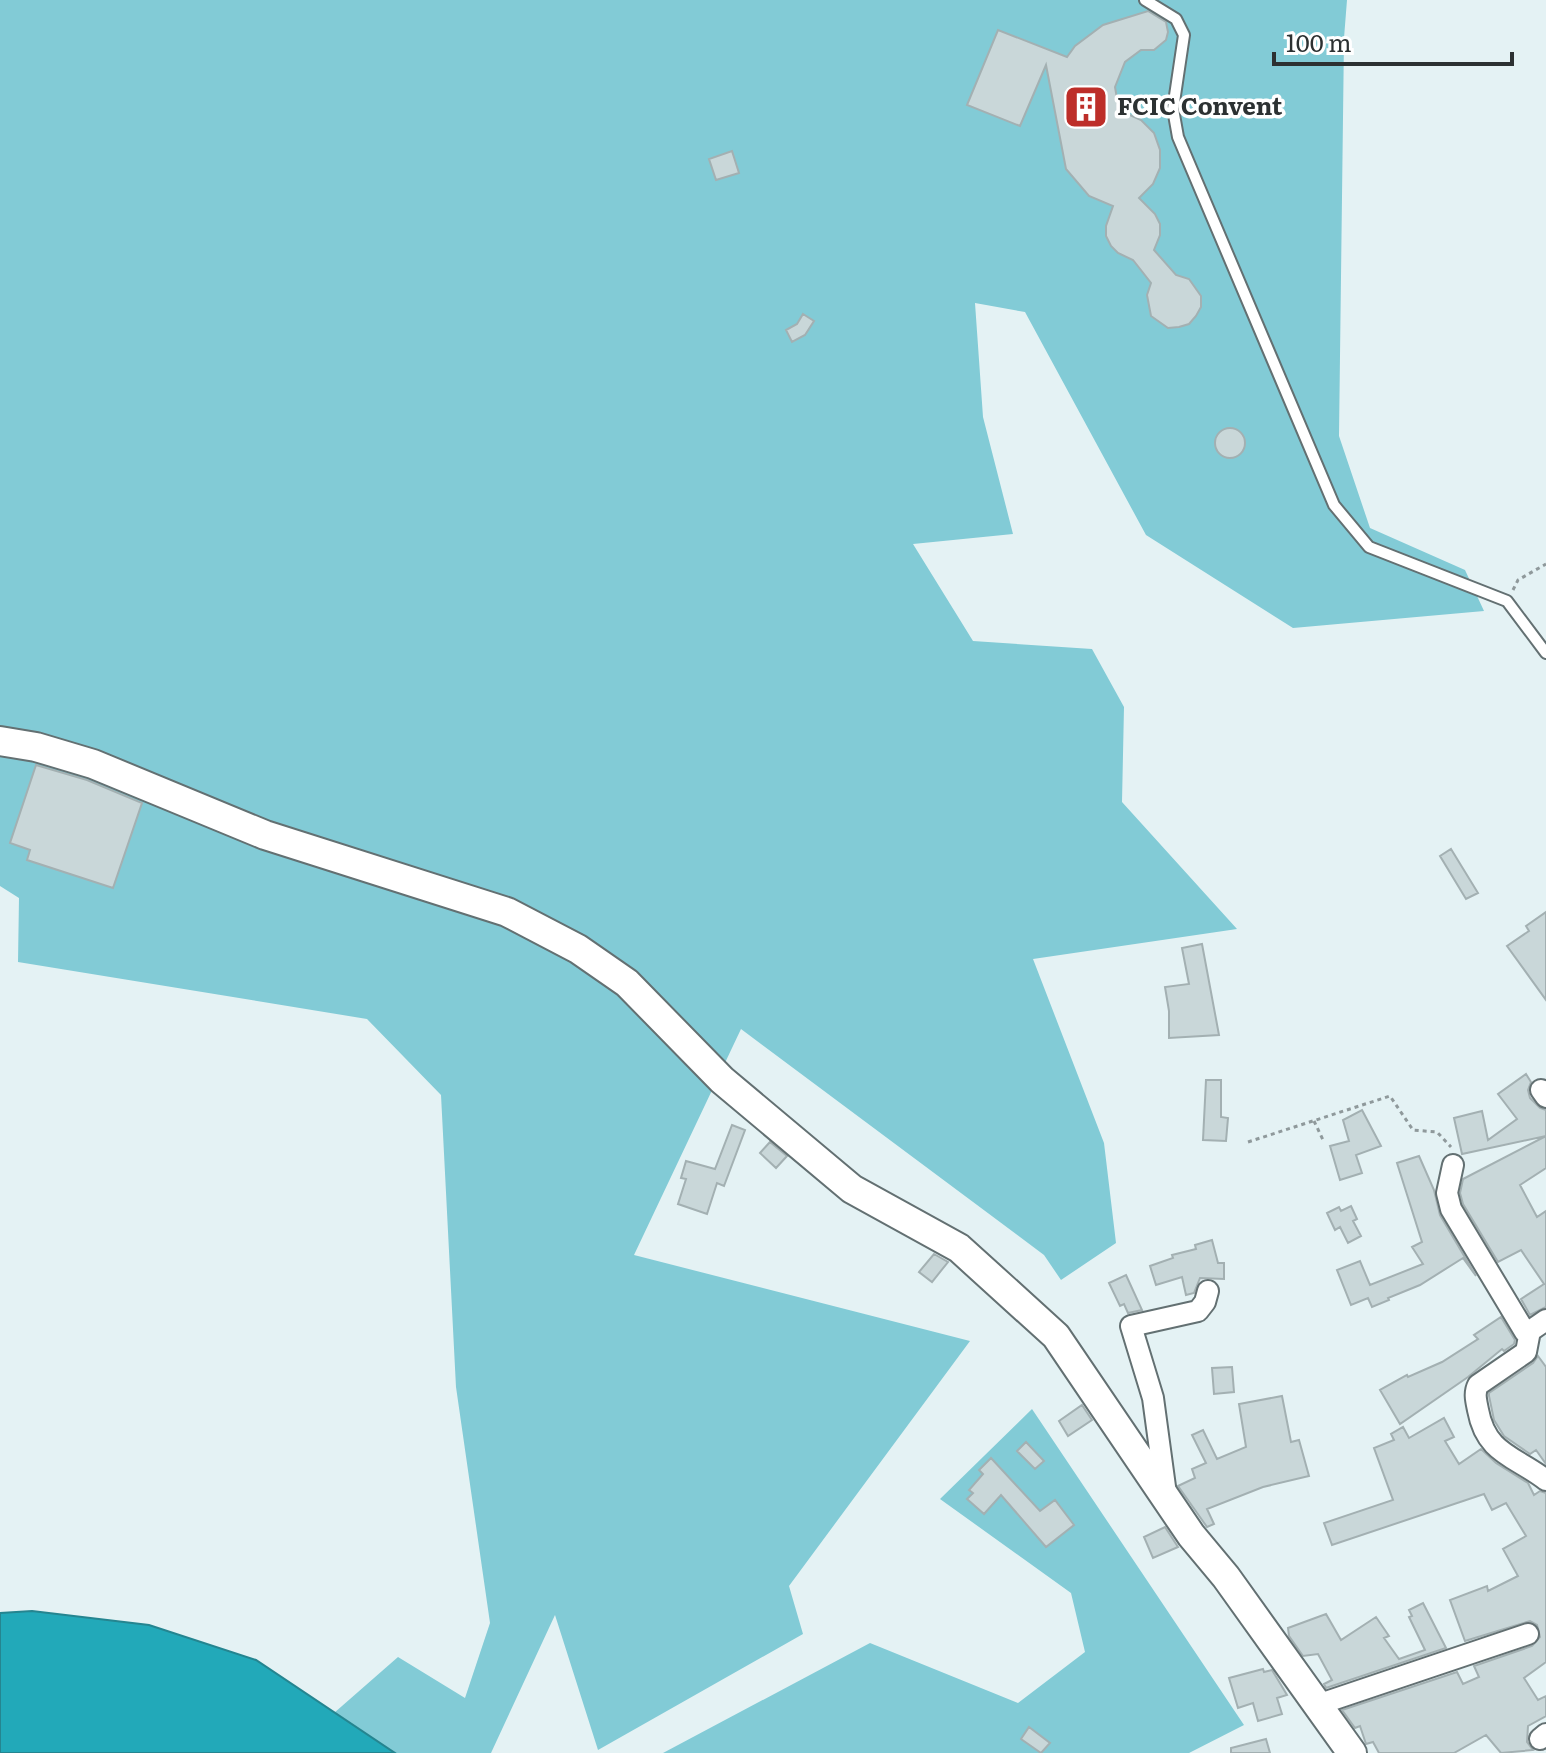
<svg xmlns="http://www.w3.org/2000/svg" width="1546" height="1753" viewBox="0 0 1546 1753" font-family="Literata,serif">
<rect width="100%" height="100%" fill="#e4f2f4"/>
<path fill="#82cbd6" d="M0,0H1347L1344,38L1339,436L1370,528L1465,570L1484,611L1293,628L1146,535L1025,312L975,303L983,417L1013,534L913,544L973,641L1092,649L1124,707L1122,802L1237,929L1033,959L1104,1143L1116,1243L1061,1280L1044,1255L741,1029L634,1255L970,1341L789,1586L803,1634L598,1750L555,1615L491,1753H395L334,1713L398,1657L465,1698L490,1623L456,1387L441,1095L367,1019L18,962L19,898L0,886Z
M1032,1409L1244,1725L1189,1753H663L870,1643L1018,1703L1085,1652L1071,1593L940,1499Z"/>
<path fill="#22a9b9" stroke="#258590" stroke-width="2" d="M32,1611L149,1625L256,1660L395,1753H0V1613Z"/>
<path fill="#c9d7d9" stroke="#a3b0b2" stroke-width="2" d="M1148,11L1166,22L1168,32L1166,40L1154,50H1141L1125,62L1115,87L1119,110L1141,120L1154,133L1160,150V168L1153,184L1139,198L1155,214L1160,224V235L1154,250L1176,275L1189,279L1201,296V307L1196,316L1189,324L1179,327L1168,328L1151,316L1147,295L1151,283L1133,260L1118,253L1111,246L1106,236V226L1113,206L1089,196L1066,169L1046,65L1020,126L967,105L998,30L1067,57L1075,46L1103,25Z
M732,151L739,173L716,180L709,159Z
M803,314L814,321L805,335L792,342L786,330L797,324Z
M1215 443a15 15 0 1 1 30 0a15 15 0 1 1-30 0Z
M36,765L87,780L142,803L113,888L27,860L30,850L10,843Z
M1451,849L1478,893L1466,899L1440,856Z
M1546,912V1000L1507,946L1529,931L1526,926Z
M1202,944L1219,1035L1169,1038V1011L1165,987L1189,984L1182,948Z
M1526,1074L1531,1082L1528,1090L1530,1098L1540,1108L1546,1110V1136L1462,1154L1454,1118L1482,1111L1488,1140L1517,1119L1498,1094Z
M1206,1080H1221V1117L1228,1118L1226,1141L1203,1140Z
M1362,1110L1381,1146L1356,1155L1362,1173L1340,1180L1330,1146L1349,1141L1343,1120Z
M732,1125L745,1130L724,1186L717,1183L707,1214L678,1204L686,1179L681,1178L686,1161L715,1169Z
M1546,1136V1168L1520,1185L1537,1217L1546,1211V1307L1530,1315L1521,1299L1544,1284L1521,1250L1498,1262L1463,1204L1460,1193L1463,1179Z
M770,1142L787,1156L776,1168L760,1153Z
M1419,1156L1434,1190L1440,1215L1476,1276L1463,1258L1420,1285L1388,1298L1389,1300L1372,1307L1368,1298L1351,1305L1337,1270L1360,1261L1370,1285L1423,1264L1412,1247L1422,1242L1397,1163Z
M1351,1206L1357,1219L1353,1221L1361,1236L1348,1243L1340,1227L1335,1230L1327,1213L1339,1207L1341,1211Z
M1212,1240L1218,1263H1224V1279L1200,1278L1194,1293L1186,1295L1182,1277L1156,1285L1150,1266L1173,1258L1172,1255L1196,1249L1195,1245Z
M934,1254L948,1262L932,1282L919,1272Z
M1126,1275L1142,1310L1128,1313L1124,1304L1120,1306L1109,1283Z
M1501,1317L1515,1340L1514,1344L1504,1351L1502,1349L1468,1377L1400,1424L1380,1390L1407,1375L1408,1377L1442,1362L1478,1339L1474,1335Z
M1538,1356L1546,1367V1464L1536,1450L1530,1454L1504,1436L1494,1420L1489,1396V1393L1533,1363Z
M1232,1367L1234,1392L1214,1394L1212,1368Z
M1282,1396L1291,1442L1299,1440L1309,1476L1263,1487L1207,1509L1214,1524L1207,1527L1178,1486L1195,1478L1192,1469L1206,1463L1192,1435L1203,1430L1217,1459L1246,1447L1239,1404Z
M1082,1405L1092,1420L1068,1436L1059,1421Z
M1444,1418L1454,1437L1445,1441L1459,1464L1481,1449L1496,1463L1528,1483L1534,1495L1540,1491L1546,1493V1662L1524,1678L1538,1700L1546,1696V1716L1528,1726L1527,1742L1533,1750L1501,1753L1486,1735L1454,1753H1379L1373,1742L1366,1744L1360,1726L1355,1728L1342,1710L1457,1672L1463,1684L1479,1677L1474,1666L1532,1646L1540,1637L1537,1625L1530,1621L1465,1641L1450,1600L1487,1586L1488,1591L1518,1576L1503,1549L1526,1536L1506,1503L1492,1510L1484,1494L1332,1545L1324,1523L1393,1500L1374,1448L1394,1440L1391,1434L1403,1427L1409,1438Z
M1026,1442L1044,1461L1035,1469L1017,1451Z
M991,1458L1040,1511L1055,1500L1074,1525L1046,1547L1001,1495L984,1514L967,1499L973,1493L969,1490L983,1474L979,1470Z
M1165,1527L1178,1547L1153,1558L1144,1537Z
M1423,1603L1446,1648L1326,1688L1324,1684L1332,1680L1318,1654L1303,1656L1289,1636L1288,1628L1326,1614L1341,1640L1376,1617L1389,1636L1384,1638L1399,1659L1425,1650L1409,1617L1412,1616L1409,1610Z
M1263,1669L1264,1672L1272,1670L1287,1695L1277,1698L1282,1714L1258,1721L1253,1703L1238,1708L1229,1678Z
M1029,1727L1050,1743L1041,1753L1021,1739Z
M1266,1739L1270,1753H1231V1748Z"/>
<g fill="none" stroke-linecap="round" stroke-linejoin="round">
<g stroke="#637072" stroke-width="14">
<path id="lane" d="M1145,0L1176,19L1184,35L1173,109L1178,137L1334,505L1369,547L1507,601L1546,653"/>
</g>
<g stroke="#637072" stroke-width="24">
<path id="street" d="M1541,1090L1546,1097
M1453,1165L1447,1193L1451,1209L1525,1332L1529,1334
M1546,1320L1530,1331L1526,1352L1478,1385C1474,1393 1476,1400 1478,1410C1486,1454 1515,1456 1546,1480
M1166,1494L1153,1398L1131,1326L1198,1311L1205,1302L1208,1291
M1317,1705L1528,1634
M1540,1739L1546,1734"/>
</g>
<g stroke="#637072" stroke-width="32">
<path id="secondary" d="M0,741L36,747L93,764L265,835L507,912L578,949L627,983L722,1080L852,1189L959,1248L1056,1336L1191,1535L1226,1577L1352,1753"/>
</g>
<path stroke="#8f999b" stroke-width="3" stroke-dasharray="4 4" stroke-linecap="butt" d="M1513,590L1518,580L1546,564
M1314,1121L1324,1142
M1248,1142L1390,1096L1413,1130L1437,1132L1451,1147"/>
<use href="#lane" stroke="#fff" stroke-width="10"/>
<use href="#street" stroke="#fff" stroke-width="20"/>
<use href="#secondary" stroke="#fff" stroke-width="28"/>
</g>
<defs>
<g id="building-square" transform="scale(2.3)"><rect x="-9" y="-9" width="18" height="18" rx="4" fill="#bd2e29" stroke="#fff"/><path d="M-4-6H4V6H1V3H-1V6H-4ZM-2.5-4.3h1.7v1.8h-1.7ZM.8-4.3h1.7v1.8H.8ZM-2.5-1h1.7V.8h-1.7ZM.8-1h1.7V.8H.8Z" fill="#fff"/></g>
</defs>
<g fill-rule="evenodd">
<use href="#building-square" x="1086" y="107"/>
</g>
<g text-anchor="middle" stroke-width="7" stroke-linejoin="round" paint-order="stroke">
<g font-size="24" font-weight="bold" fill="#2c3132" stroke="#fff" text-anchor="start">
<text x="1117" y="115">FCIC Convent</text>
</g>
</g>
<path d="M1274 52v12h238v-12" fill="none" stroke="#2c3132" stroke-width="4"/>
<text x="1286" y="52" font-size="24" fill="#2c3132" stroke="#ffffff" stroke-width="6" paint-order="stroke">100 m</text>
</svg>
